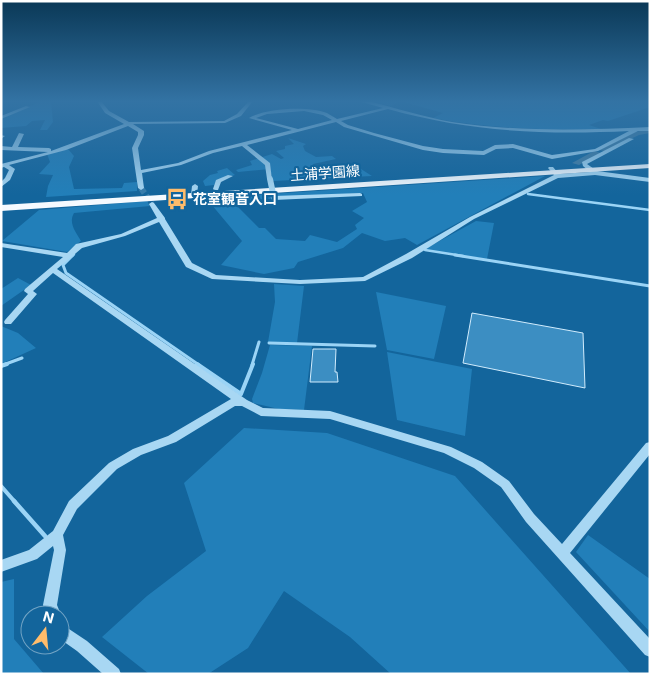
<svg xmlns="http://www.w3.org/2000/svg" width="651" height="675" viewBox="0 0 651 675" font-family="Inter,'Noto Sans JP',sans-serif">
<rect width="100%" height="100%" fill="#13659c"/>
<path fill="#227fb9" fill-rule="evenodd" d="M373,101H650V107L608,121L603,120L589,125L601,129C546,130 488,129 433,118L443,113L400,101L391,106Z
M39,102H51L53,122L47,130H40L45,120L32,121L26,126L1,128V119Z
M288,138L306,144L303,146L305,151L316,157L332,156L336,159L313,164L314,172L352,170L349,166L353,164L372,176L273,181L270,169L238,172L236,170L252,165L250,161L272,154L281,159L284,158L276,151L285,149V146L294,144Z
M68,149L74,156L69,167L74,189L122,188L124,183L137,182V191L46,197L48,186L53,175L39,174L50,162L47,154Z
M227,168L235,175L217,180L214,185L205,186L203,181L210,175L218,173L217,171Z
M545,176L417,245L405,238L385,241L362,233L343,248L298,262L294,268L264,274L221,265L242,241L206,198ZM363,193L367,202L352,211L364,218L355,225L357,229L337,242L310,235L305,241L276,239L265,228H259L232,201Z
M147,201L150,206L74,213C68,223 76,232 81,241L67,252L2,241L39,210Z
M476,221L494,223L487,259L423,250Z
M18,278L31,285L1,306V289Z
M274,284L304,286L297,343L268,342L275,302Z
M376,292L446,306L434,359L387,350Z
M1,326L18,333L36,348L1,364Z
M270,345L312,346L304,410L279,409L253,403L252,399L262,373Z
M387,352L472,369L465,436L397,420Z
M244,428L327,433L455,476L631,674H391L350,637L284,591L248,648L208,674H149L102,637L147,596L206,551L184,483Z
M588,535L650,579V632L576,552Z
M14,579V639L44,674H1V582Z"/>
<g fill="none" stroke-linecap="round" stroke-linejoin="round">
<path stroke="#9bd4f6" stroke-width="2.5" d="M528,194L650,210
M425,250L463,256
M72,256L74,254"/>
<path stroke="#9bd4f6" stroke-width="3" d="M73,255L63,265L66,273L199,365
M455,255L650,286
M269,343L375,346
M3,365L22,358
M252,365L259,342"/>
<path stroke="#9bd4f6" stroke-width="4" d="M197,364L241,394L253,364
M1,366L7,364
M1,486L15,502"/>
<path stroke="#9bd4f6" stroke-width="4.5" d="M14,501L45,536"/>
<path fill="#457ea4" fill-rule="evenodd" d="M650,129V133L639,135L605,151L599,150L635,132Z
M594,151L601,153L579,165L572,163Z"/>
</g>
<path fill="#3c8ec2" stroke="#d1ecfd" d="M472,313L583,333L585,388L463,363Z
M313,349H336L335,372H337L338,382H310Z"/>
<g fill="none" stroke-linecap="round" stroke-linejoin="round">
<path stroke="#367cab" stroke-width="6" stroke-dasharray="6 3" stroke-linecap="butt" d="M141,188L152,204"/>
<path fill="#a8d7f3" fill-rule="evenodd" d="M97,101H101L109,111L129,122L224,121L237,114L249,101H253L241,116L225,123L133,124L144,131V135L138,148L141,170L178,163L209,151L292,130L249,118C266,108 307,106 327,113C330,115 334,117 337,119L383,108L362,102V101H368C396,108 424,117 452,122C518,132 584,130 650,127V131H638L598,151L552,159L513,148L496,149L484,155L443,153L423,150L344,127L336,122L247,145L270,163L272,180L267,179L265,165L242,146L213,153L181,165L142,173L144,188L141,190L138,188L132,148L138,135V132L128,126L66,150L9,165L15,169L10,180L1,187V182L5,178L9,170L4,167L1,168V164L48,152L1,150V146L12,147L19,133L24,134L18,147L49,148L51,149V151L124,124L105,113ZM388,109C470,132 545,135 629,131L595,149L552,155L513,144L495,145L483,151L443,149L423,146L374,133L348,125L341,121ZM304,111L323,115L332,120L298,129L256,118L267,114Z
M26,106L30,107L1,119V116Z
M1,135L5,136L1,139Z
M629,138L634,139L587,164L597,171L650,178V182L595,175L558,178L474,219L412,258L365,281L300,284L212,279L186,267L159,222L125,236L82,248L57,269L247,400L263,408L330,411L451,447L482,462L509,481L534,514L562,544L646,443L650,442V454L570,553L650,639V657L645,655L526,522L501,487L474,468L444,453L330,419L261,416L242,406H235L176,442L141,455L117,469L77,509L63,535L66,550L57,605L61,615L60,617V615H47L43,605L54,550L53,546L37,559L1,572V560L29,550L53,531L69,501L109,463L133,449L168,436L231,399L53,273L33,291L37,294L11,324H5L4,322L5,320L28,294L24,291L25,289L63,257L1,247V243L67,253L76,244L121,234L157,218L149,204L152,202L154,203L165,218V219L192,263L216,275L300,280L363,277L406,254L470,217L554,175L548,168L549,167H553L559,174L590,172L583,166L582,162Z
M228,175L233,176L221,182L218,190H214L213,189L216,180Z
M195,184L198,186L197,195L194,197L191,195L192,186Z
M360,193L362,194V196L274,200L271,198L274,196Z
M60,623L87,641L119,669L121,674H103L77,651L60,639Z"/>
<path fill="#f5faff" fill-rule="evenodd" d="M650,164V168L1,211V205Z"/>
<path stroke="#a8d7f3" stroke-width="6" d="M270,179L274,198"/>
</g>
<linearGradient id="sky" x2="0" y2="1"><stop stop-color="#0a3856"/><stop offset="0.52" stop-color="#3373a4"/><stop offset="1" stop-color="#3373a4" stop-opacity="0"/></linearGradient>
<rect width="651" height="195" fill="url(#sky)"/>
<defs>
<g id="bus-bare" transform="scale(1.725)"><path d="M-5-6H5V4H4V6H2V4H-2V6H-4V4H-5ZM-3.5-4V0h7V-4ZM-3.5 1.2v1.5H-2V1.2ZM2 1.2v1.5H3.5V1.2Z" fill="#ffbc6b" stroke="#13659c" stroke-width="2.5" paint-order="stroke"/></g>
</defs>
<g fill-rule="evenodd">
<use href="#bus-bare" x="177" y="199"/>
</g>
<g text-anchor="middle" stroke-width="4.5" stroke-linejoin="round" paint-order="stroke">
<g font-size="14" fill="#fff" stroke="#13659c">
<text transform="translate(325 173) rotate(-4)" y="5">土浦学園線</text>
</g>
<g font-size="14" font-weight="bold" fill="#fff" stroke="#13659c" text-anchor="start">
<text x="193" y="204">花室観音入口</text>
</g>
</g>
<rect width="651" height="675" fill="none" stroke="#ffffff" stroke-width="5"/>
<g transform="translate(45 630) rotate(16)"><circle r="24" fill="#13659c" stroke="#71a3c4"/>
<path d="M0-4L9 19L0 12L-9 19Z" fill="#ffbc6b"/>
<text y="-8" font-size="14" font-weight="bold" text-anchor="middle" fill="#ffffff">N</text>
</g>
</svg>
